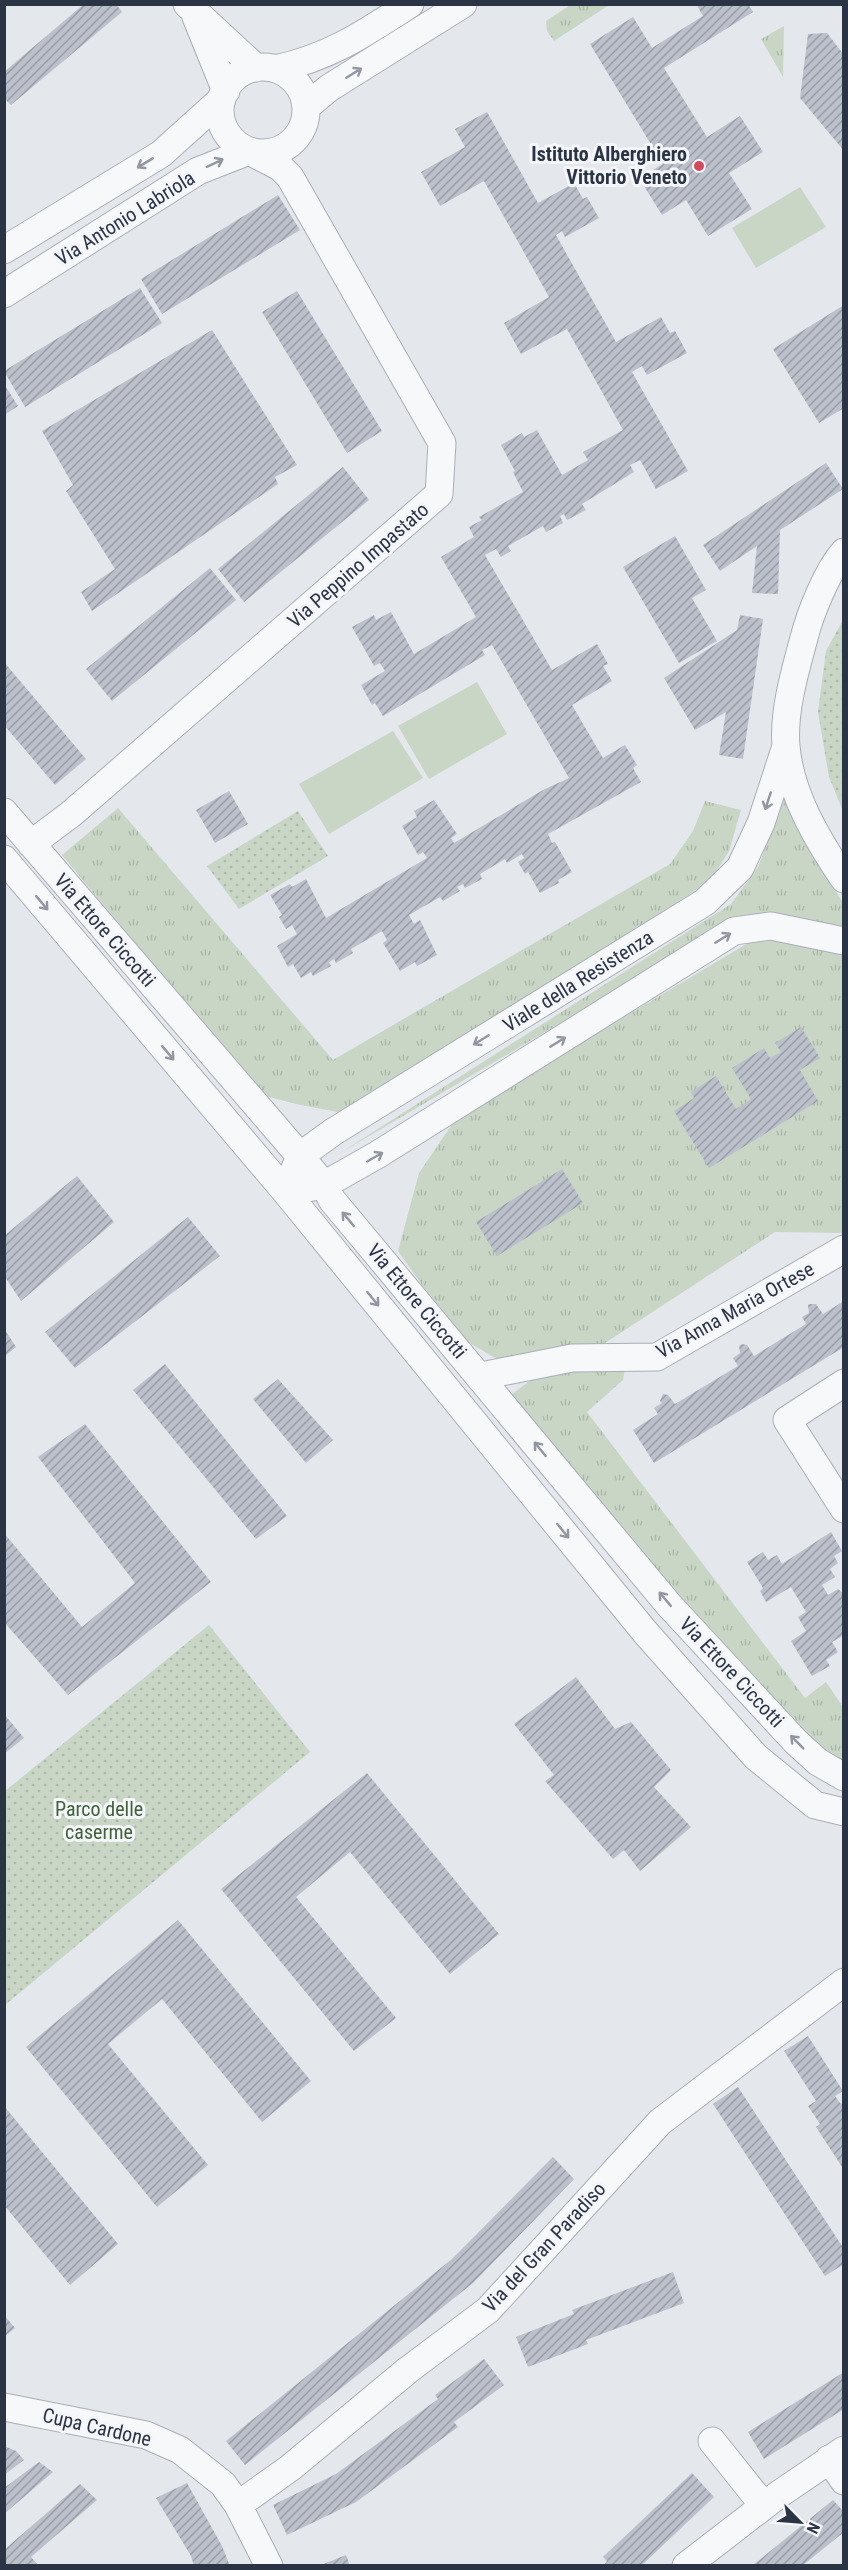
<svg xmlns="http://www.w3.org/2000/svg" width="848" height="2570" viewBox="0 0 848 2570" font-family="'Roboto Condensed',sans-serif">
<defs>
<pattern id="grass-tufts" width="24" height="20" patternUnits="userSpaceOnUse" patternTransform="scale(1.5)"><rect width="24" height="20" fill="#c9d6c5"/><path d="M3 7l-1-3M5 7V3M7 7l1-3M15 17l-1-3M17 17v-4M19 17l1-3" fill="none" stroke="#adb8ab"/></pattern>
<pattern id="park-dots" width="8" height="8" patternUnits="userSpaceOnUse" patternTransform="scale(1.5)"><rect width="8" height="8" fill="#c9d6c5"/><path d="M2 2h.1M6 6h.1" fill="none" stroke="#adb8ab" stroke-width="1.8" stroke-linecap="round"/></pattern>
<pattern id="building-hatch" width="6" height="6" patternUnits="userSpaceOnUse" patternTransform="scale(1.5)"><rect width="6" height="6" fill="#bbc0ca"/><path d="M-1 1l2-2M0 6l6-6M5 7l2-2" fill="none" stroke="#989da6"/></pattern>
</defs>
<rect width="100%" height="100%" fill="#e4e7ec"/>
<path fill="url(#grass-tufts)" d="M570,5H609L554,41L547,31L546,21Z
M784,26L783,77L761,39Z
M784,789L804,837L843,903V930L733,921L337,1155L731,904L758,867L771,833L777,795Z
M705,801L741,810L729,851L710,881L364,1105L343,1113L296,1104L262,1095L62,855L118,808L333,1060L670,864L693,831Z
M794,938L843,950V1233L775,1232L605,1343L559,1354L502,1362L468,1342L422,1285L398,1251L419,1173L457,1117L748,943Z
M570,1362L625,1369L623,1380L587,1412L805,1698L826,1682L843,1707V1770L818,1762L511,1395L532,1379Z"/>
<path fill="url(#park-dots)" d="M843,620H844L843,811L829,777L818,712L826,651Z
M298,811L328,856L239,909L207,866Z
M209,1625L310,1752L5,2005V1791Z"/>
<path fill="#c9d6c5" d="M800,187L826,227L756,268L732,228Z
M477,682L507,734L429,779L398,726Z
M393,731L423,778L329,834L299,784Z"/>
<path fill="url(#building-hatch)" d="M84,4H116L122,12L11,105L4,98V72Z
M696,4H748L753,12L664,68L707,137L740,116L763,152L729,173L752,209L708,236L686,200L662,215L639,178L663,164L590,44L633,17L652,48L703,16Z
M827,33L844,55V151L800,98L808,34Z
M487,112L538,203L574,183L583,199L587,197L599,218L565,237L562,231L556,235L616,342L661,317L670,333L675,331L687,353L647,375L642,366L632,372L688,471L656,489L640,460L630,465L634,472L582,504L586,510L567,520L564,514L560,516L563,523L546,532L543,526L508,546L511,551L501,557L496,549L485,555L552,670L597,644L608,664L603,666L612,681L572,705L603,758L625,745L637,765L633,768L641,782L548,834L552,843L555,842L572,872L558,880L559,883L540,893L528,872L525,874L518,862L524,858L522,854L507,863L505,859L480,874L482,879L465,888L463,884L457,887L460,891L443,901L440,897L409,915L414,924L420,920L437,955L417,966L415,962L400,971L383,943L387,940L382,931L351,949L353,953L336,963L334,959L329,962L331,966L313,976L311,972L301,978L293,964L288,967L277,946L297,934L292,925L286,929L279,917L282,915L270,895L290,884L292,887L306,879L326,918L427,858L423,852L418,855L402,826L417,817L414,811L434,800L457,834L451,838L454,843L543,790L569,778L492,645L482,650L485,655L383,716L375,703L372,705L361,685L385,671L380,663L374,666L352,627L374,615L376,620L391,612L414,654L476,617L441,557L474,537L469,527L482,520L479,517L523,492L513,472L515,471L501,445L522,433L524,437L537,430L562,475L588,460L583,452L623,430L567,329L521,354L504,323L549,297L484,181L440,206L421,172L465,147L455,129Z
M278,195L300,230L162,314L141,279Z
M140,288L162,323L25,407L4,371Z
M297,291L382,431L347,453L262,312Z
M844,305V408L819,423L773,349Z
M212,330L297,465L275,477L278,484L92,611L81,592L115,569L66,491L73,485L42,431Z
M4,384L18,406L4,415Z
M826,463L843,489L780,530L778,594L752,593L757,546L720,571L703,545Z
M343,467L369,500L244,602L218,569Z
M675,536L706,590L692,598L717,641L679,663L623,567Z
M210,568L236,600L112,701L86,669Z
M740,615L763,619L743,759L719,755L726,712L695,730L664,678L737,630Z
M4,662L86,759L55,785L4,725Z
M229,791L248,824L215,843L196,810Z
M801,1027L820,1058L800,1070L818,1101L709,1168L674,1111L694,1098L691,1092L716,1076L736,1109L751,1099L732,1068L764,1048L770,1058L781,1052L775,1043Z
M562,1169L583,1203L497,1256L476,1222Z
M77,1176L114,1222L21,1301L5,1277V1235Z
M188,1217L220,1256L75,1368L45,1332Z
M844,1301V1347L654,1463L633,1430L658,1414L654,1408L662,1403L660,1401L663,1394L668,1395L675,1404L738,1366L733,1358L740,1353L739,1346L742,1344L747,1345L754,1356L806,1324L802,1317L809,1313L808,1305L810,1304H816L823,1314Z
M5,1330L16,1347L5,1356Z
M165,1364L287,1516L256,1539L133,1390Z
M278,1379L333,1440L306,1463L253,1399Z
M85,1424L211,1582L68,1695L4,1622V1533L82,1627L135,1583L38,1457Z
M831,1532L842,1551L834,1556L838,1563L830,1569L835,1577L822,1585L828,1595L838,1589L844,1594V1635L832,1642L838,1652L826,1660L830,1666L812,1676L791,1641L806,1631L798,1617L806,1612L791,1587L766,1602L760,1591L763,1588L747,1562L763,1552L768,1560L777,1555L782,1564Z
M576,1677L615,1729L631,1722L671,1770L654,1787L691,1827L640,1871L624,1850L613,1859L545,1781L554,1775L514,1724Z
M4,1714L24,1738L4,1754Z
M367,1773L499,1934L450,1974L350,1852L296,1897L396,2018L354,2051L221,1889Z
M178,1920L311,2081L262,2122L162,1999L108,2044L208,2165L157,2207L26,2047Z
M808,2036L843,2091L835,2096L841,2104L844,2102V2170L816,2127L820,2124L808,2106L816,2101L784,2051Z
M738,2087L844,2249V2264L825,2276L713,2104Z
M4,2106L118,2244L70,2285L4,2205Z
M553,2157L574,2179L473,2283L245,2465L226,2441L452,2259Z
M673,2272L684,2303L586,2340L588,2344L528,2367L516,2337L574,2314L572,2310Z
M4,2315L15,2328L4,2337Z
M484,2359L504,2385L454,2422L458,2427L356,2502L287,2535L273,2505L336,2474L438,2399L435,2395Z
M844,2372V2409L764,2459L748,2432Z
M4,2446L16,2451L24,2460L4,2475Z
M39,2462L53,2472L4,2514V2488Z
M692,2473L714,2497L641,2566H603L607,2561L603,2557Z
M187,2483L222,2546L230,2566H194L191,2556L156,2498Z
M80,2484L97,2500L31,2557L39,2566H4V2550Z
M833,2500L844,2512V2532L802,2566H752Z
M346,2555L350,2566H321V2565Z"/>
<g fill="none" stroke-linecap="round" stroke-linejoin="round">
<g stroke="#a9aeb7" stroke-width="29">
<path id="minor" d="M187,4L256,68
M196,17L226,91
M220 110a43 43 0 1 1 86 0a43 43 0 1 1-86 0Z
M276,69C330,57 364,34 410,4
M306,107L329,88L463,4
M4,250L161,154L222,99
M4,294L198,171L249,151
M844,552C827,571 810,614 804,638C795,671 783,712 786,746C790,794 817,839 844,879
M4,812L300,1156L324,1185L332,1200L669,1605L796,1742L818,1762L844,1777
M31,844L71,814L439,494L442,443L290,177L280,167L249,151
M4,859L285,1191L645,1632L756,1757L815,1805L844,1812
M294,1171L300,1156L333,1132L705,902L740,868L761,823L786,746
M307,1188L324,1185L377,1155L734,931L771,926L844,941
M481,1376L572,1358L657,1357L844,1249
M844,1383L787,1420L844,1509
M4,2407L146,2435L180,2450L223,2484L238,2505L269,2566
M712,2441L764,2506
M829,2459L844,2481
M238,2505L290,2468L408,2370L488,2310L660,2122L844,1982
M686,2566L778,2495L844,2450"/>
</g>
<use href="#minor" stroke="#f7f8fa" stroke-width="27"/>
</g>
<defs><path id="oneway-shaft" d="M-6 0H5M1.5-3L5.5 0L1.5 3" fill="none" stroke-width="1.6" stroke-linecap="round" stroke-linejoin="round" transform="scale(1.5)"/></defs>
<g stroke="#9196a0">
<use href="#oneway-shaft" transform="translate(354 73) rotate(-32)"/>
<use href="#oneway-shaft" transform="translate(145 163) rotate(149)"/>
<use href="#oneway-shaft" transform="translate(215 163) rotate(-25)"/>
<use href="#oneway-shaft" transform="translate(768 801) rotate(108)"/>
<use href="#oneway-shaft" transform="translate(42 903) rotate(50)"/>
<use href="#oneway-shaft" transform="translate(723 938) rotate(-32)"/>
<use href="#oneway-shaft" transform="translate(481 1040) rotate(148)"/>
<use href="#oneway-shaft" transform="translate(558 1042) rotate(-32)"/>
<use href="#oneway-shaft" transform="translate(168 1053) rotate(50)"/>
<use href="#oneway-shaft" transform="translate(375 1157) rotate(-30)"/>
<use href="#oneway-shaft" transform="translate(348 1219) rotate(-130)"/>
<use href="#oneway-shaft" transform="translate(373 1299) rotate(51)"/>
<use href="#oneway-shaft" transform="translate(540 1449) rotate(-129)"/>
<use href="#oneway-shaft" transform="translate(563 1531) rotate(51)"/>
<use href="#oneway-shaft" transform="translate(665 1599) rotate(-130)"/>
<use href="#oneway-shaft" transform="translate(797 1742) rotate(-135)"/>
</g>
<circle fill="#d1495b" stroke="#f4f6f9" stroke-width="2" cx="699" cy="166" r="6"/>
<g text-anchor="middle" stroke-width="6" stroke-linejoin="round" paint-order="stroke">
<g font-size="20" font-weight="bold" fill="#2b3445" stroke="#f4f6f9" text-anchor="end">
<text x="687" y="161">Istituto Alberghiero<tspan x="687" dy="23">Vittorio Veneto</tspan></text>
</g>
<g font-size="20" fill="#2b3445" stroke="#f4f6f9">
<text transform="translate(125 218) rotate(-32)" y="7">Via Antonio Labriola</text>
<text transform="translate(358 565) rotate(-41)" y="7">Via Peppino Impastato</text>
<text transform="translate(105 930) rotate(49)" y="7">Via Ettore Ciccotti</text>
<text transform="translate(578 981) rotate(-32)" y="7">Viale della Resistenza</text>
<text transform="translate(417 1301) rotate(50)" y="7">Via Ettore Ciccotti</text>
<text transform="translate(735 1310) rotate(-29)" y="7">Via Anna Maria Ortese</text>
<text transform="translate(732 1672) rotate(47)" y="7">Via Ettore Ciccotti</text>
<text transform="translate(544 2247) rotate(-47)" y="7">Via del Gran Paradiso</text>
<text transform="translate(97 2427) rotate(13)" y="7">Cupa Cardone</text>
</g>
<g font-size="20" fill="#3f6138" stroke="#f4f6f9">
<text x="99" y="1816">Parco delle<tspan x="99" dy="23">caserme</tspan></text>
</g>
</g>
<rect width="848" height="2570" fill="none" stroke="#2b3445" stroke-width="12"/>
<g transform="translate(800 2522) rotate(115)" stroke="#f4f6f9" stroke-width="4.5" paint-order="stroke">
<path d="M0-4.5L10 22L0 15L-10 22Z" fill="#2b3445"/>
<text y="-9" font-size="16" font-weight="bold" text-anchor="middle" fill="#2b3445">N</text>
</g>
</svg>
